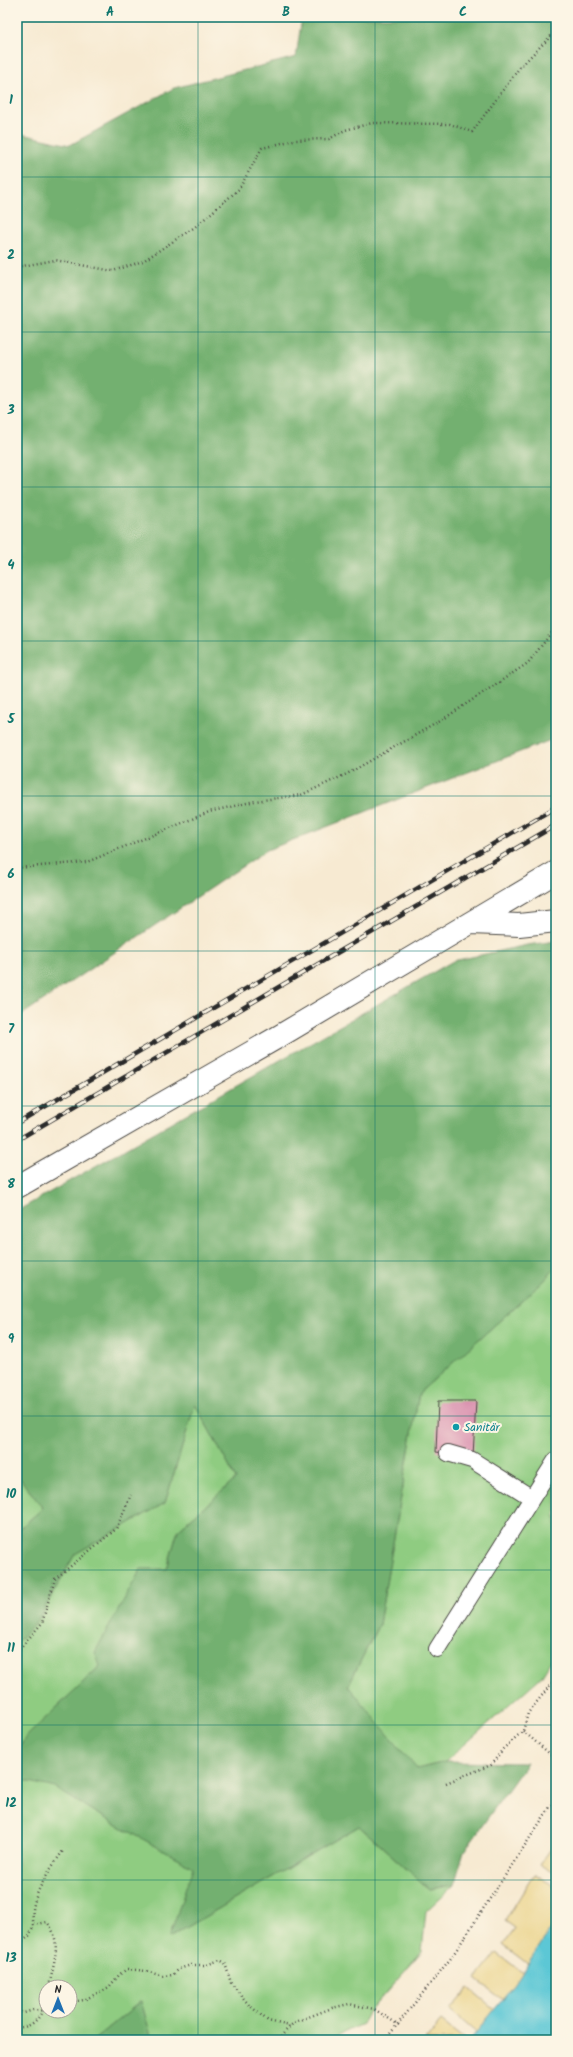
<svg xmlns="http://www.w3.org/2000/svg" width="573" height="2057" viewBox="0 0 573 2057" font-family="Kalam,sans-serif">
<rect width="100%" height="100%" fill="#fcf5e5"/>
<filter id="ink" filterUnits="userSpaceOnUse"><feTurbulence type="fractalNoise" baseFrequency=".025" numOctaves="2"/><feDisplacementMap in="SourceGraphic" scale="8" xChannelSelector="R" yChannelSelector="G"/><feConvolveMatrix kernelMatrix="1 2 1 2 8 2 1 2 1" color-interpolation-filters="sRGB"/></filter>
<filter id="wash" filterUnits="userSpaceOnUse"><feTurbulence type="fractalNoise" baseFrequency=".012" numOctaves="4" result="noise"/><feDisplacementMap in="SourceGraphic" scale="16" xChannelSelector="R" yChannelSelector="G"/><feGaussianBlur stdDeviation="0.9" result="paint"/><feColorMatrix in="noise" values="0 0 0 0 0 0 0 0 0 0 0 0 0 0 0 0 0 1.4 0 .05"/><feComposite in="paint" operator="in"/></filter>
<g filter="url(#wash)">
<rect width="100%" height="100%" fill="#f7ead2"/>
<path fill="#8fcc81" stroke="#5d7c56" fill-rule="evenodd" d="M556,1267V1652L541,1677L445,1762L417,1769L370,1759L348,1686L379,1624L419,1393L545,1280Z
M195,1404L236,1479L178,1530L167,1569L100,1666L26,1737L17,1751V1642L38,1620L75,1554L165,1503Z
M17,1475L43,1508L17,1531Z
M17,1779L55,1787L96,1813L194,1867L169,1938L359,1826L429,1889L454,1885L426,1911L422,1952L368,2013L362,2024L328,2040H152L141,2001L94,2040H17ZM46,1987H70V2011H46Z"/>
<path fill="#73b06f" stroke="#4f6e4d" d="M302,17H556V738L267,850L17,1018V133L70,145L174,88L296,57Z
M556,941V1267L545,1280L419,1393L379,1624L348,1686L417,1769L445,1762L527,1763L464,1851L454,1885L429,1889L359,1826L169,1938L193,1867L96,1813L55,1788L17,1779V1751L26,1737L100,1666L95,1652L141,1569H167L178,1530L236,1479L195,1404L165,1503L75,1554L38,1620L17,1642V1531L43,1508L17,1475V1211L453,961L527,945Z
M141,2001L152,2040H94Z"/>
<path fill="#eeda9e" stroke="#8c8264" d="M556,1842V1874L540,1864Z
M534,1874L556,1887V2040L480,2036L450,2010L469,1988L499,2013L507,2003L476,1979L497,1953L527,1976L533,1968L503,1945L515,1928L505,1921Z
M441,2021L465,2040H426Z"/>
<path fill="#5cc7d5" stroke="#447980" d="M556,1921V2040H470L515,1984Z"/>
<g id="blocks">
<path fill="#d789ab" d="M438,1401H476L473,1456L436,1452Z"/>
</g>
</g>
<g filter="url(#ink)">
<use href="#blocks" fill-opacity="0" stroke="#4a4844" stroke-width="1"/>
<g fill="none" stroke-linecap="round" stroke-linejoin="round">
<g stroke="#4a4844" stroke-width="18">
<path id="service" d="M448,1453L472,1460L532,1498
M437,1649L556,1460"/>
</g>
<g stroke="#4a4844" stroke-width="24">
<path id="minor" d="M471,923L519,925L556,921
M17,1187L278,1037L556,872"/>
</g>
<path stroke="#4a4844" stroke-width="2.5" stroke-dasharray="1 3" stroke-linecap="butt" d="M17,267L55,260L113,271L143,261L195,227L239,189L262,148L294,140L329,139L345,130L372,123L450,124L472,132L520,67L556,31
M17,868L87,862L209,812L255,801L301,795L347,774L442,720L528,663L556,627
M17,1652L42,1623L55,1579L116,1529L131,1495
M523,1731L556,1759
M446,1783L491,1765L503,1749L523,1731L528,1713L556,1678
M34,1925C27,1900 49,1871 63,1851
M17,1947L29,1936L34,1925L47,1922C63,1941 53,1965 49,1987
M70,2002L84,2000L109,1987L120,1974L127,1969L146,1971L162,1976L173,1975L179,1969L191,1965H206L220,1960L225,1963L231,1983L249,2005L268,2021L290,2026
M17,2011L24,2013L33,2010L54,2011
M17,2027C34,2029 43,2014 46,2000
M278,2040L290,2026L298,2021L332,2008L349,2004L374,2009L399,2025
M385,2040L451,1958L556,1798"/>
<use href="#service" stroke="#fff" stroke-width="16"/>
<use href="#minor" stroke="#fff" stroke-width="22"/>
<g stroke="#2b2b2b" stroke-width="4.5">
<path id="rail" d="M17,1123L556,807
M17,1140L556,825"/>
</g>
<use href="#rail" stroke="#fcf5e5" stroke-width="3" stroke-dasharray="9" stroke-linecap="butt"/>
</g>
</g>
<path fill="none" stroke="#0f766e" stroke-width="1" stroke-opacity="0.55" d="M198,17V2040M375,17V2040M17,177H556M17,332H556M17,487H556M17,641H556M17,796H556M17,951H556M17,1106H556M17,1261H556M17,1416H556M17,1570H556M17,1725H556M17,1880H556"/>
<circle fill="#0f9aa8" stroke="#fcf5e5" stroke-width="1.5" cx="456" cy="1427" r="4"/>
<g text-anchor="middle" stroke-width="4" stroke-linejoin="round" paint-order="stroke">
<g font-size="12" fill="#0d838f" stroke="#fcf5e5" text-anchor="start">
<text x="464" y="1431">Sanitär</text>
</g>
</g>
<rect width="573" height="2057" fill="none" stroke="#fcf5e5" stroke-width="44"/>
<g transform="translate(58 1999)"><circle r="19" fill="#fcf5e5" stroke="#a8a49b"/>
<path d="M0-3L7 15L0 10L-7 15Z" fill="#1f6fb2"/>
<text y="-6" font-size="11" font-weight="bold" text-anchor="middle" fill="#2b2b2b">N</text>
</g>
<rect x="22" y="22" width="529" height="2013" fill="none" stroke="#0f766e" stroke-width="1.5"/>
<g font-size="13" text-anchor="middle" font-weight="bold" fill="#0f766e">
<text x="110" y="16">A</text>
<text x="286" y="16">B</text>
<text x="463" y="16">C</text>
<text x="11" y="104">1</text>
<text x="11" y="259">2</text>
<text x="11" y="414">3</text>
<text x="11" y="569">4</text>
<text x="11" y="723">5</text>
<text x="11" y="878">6</text>
<text x="11" y="1033">7</text>
<text x="11" y="1188">8</text>
<text x="11" y="1343">9</text>
<text x="11" y="1498">10</text>
<text x="11" y="1652">11</text>
<text x="11" y="1807">12</text>
<text x="11" y="1962">13</text>
</g>
</svg>
